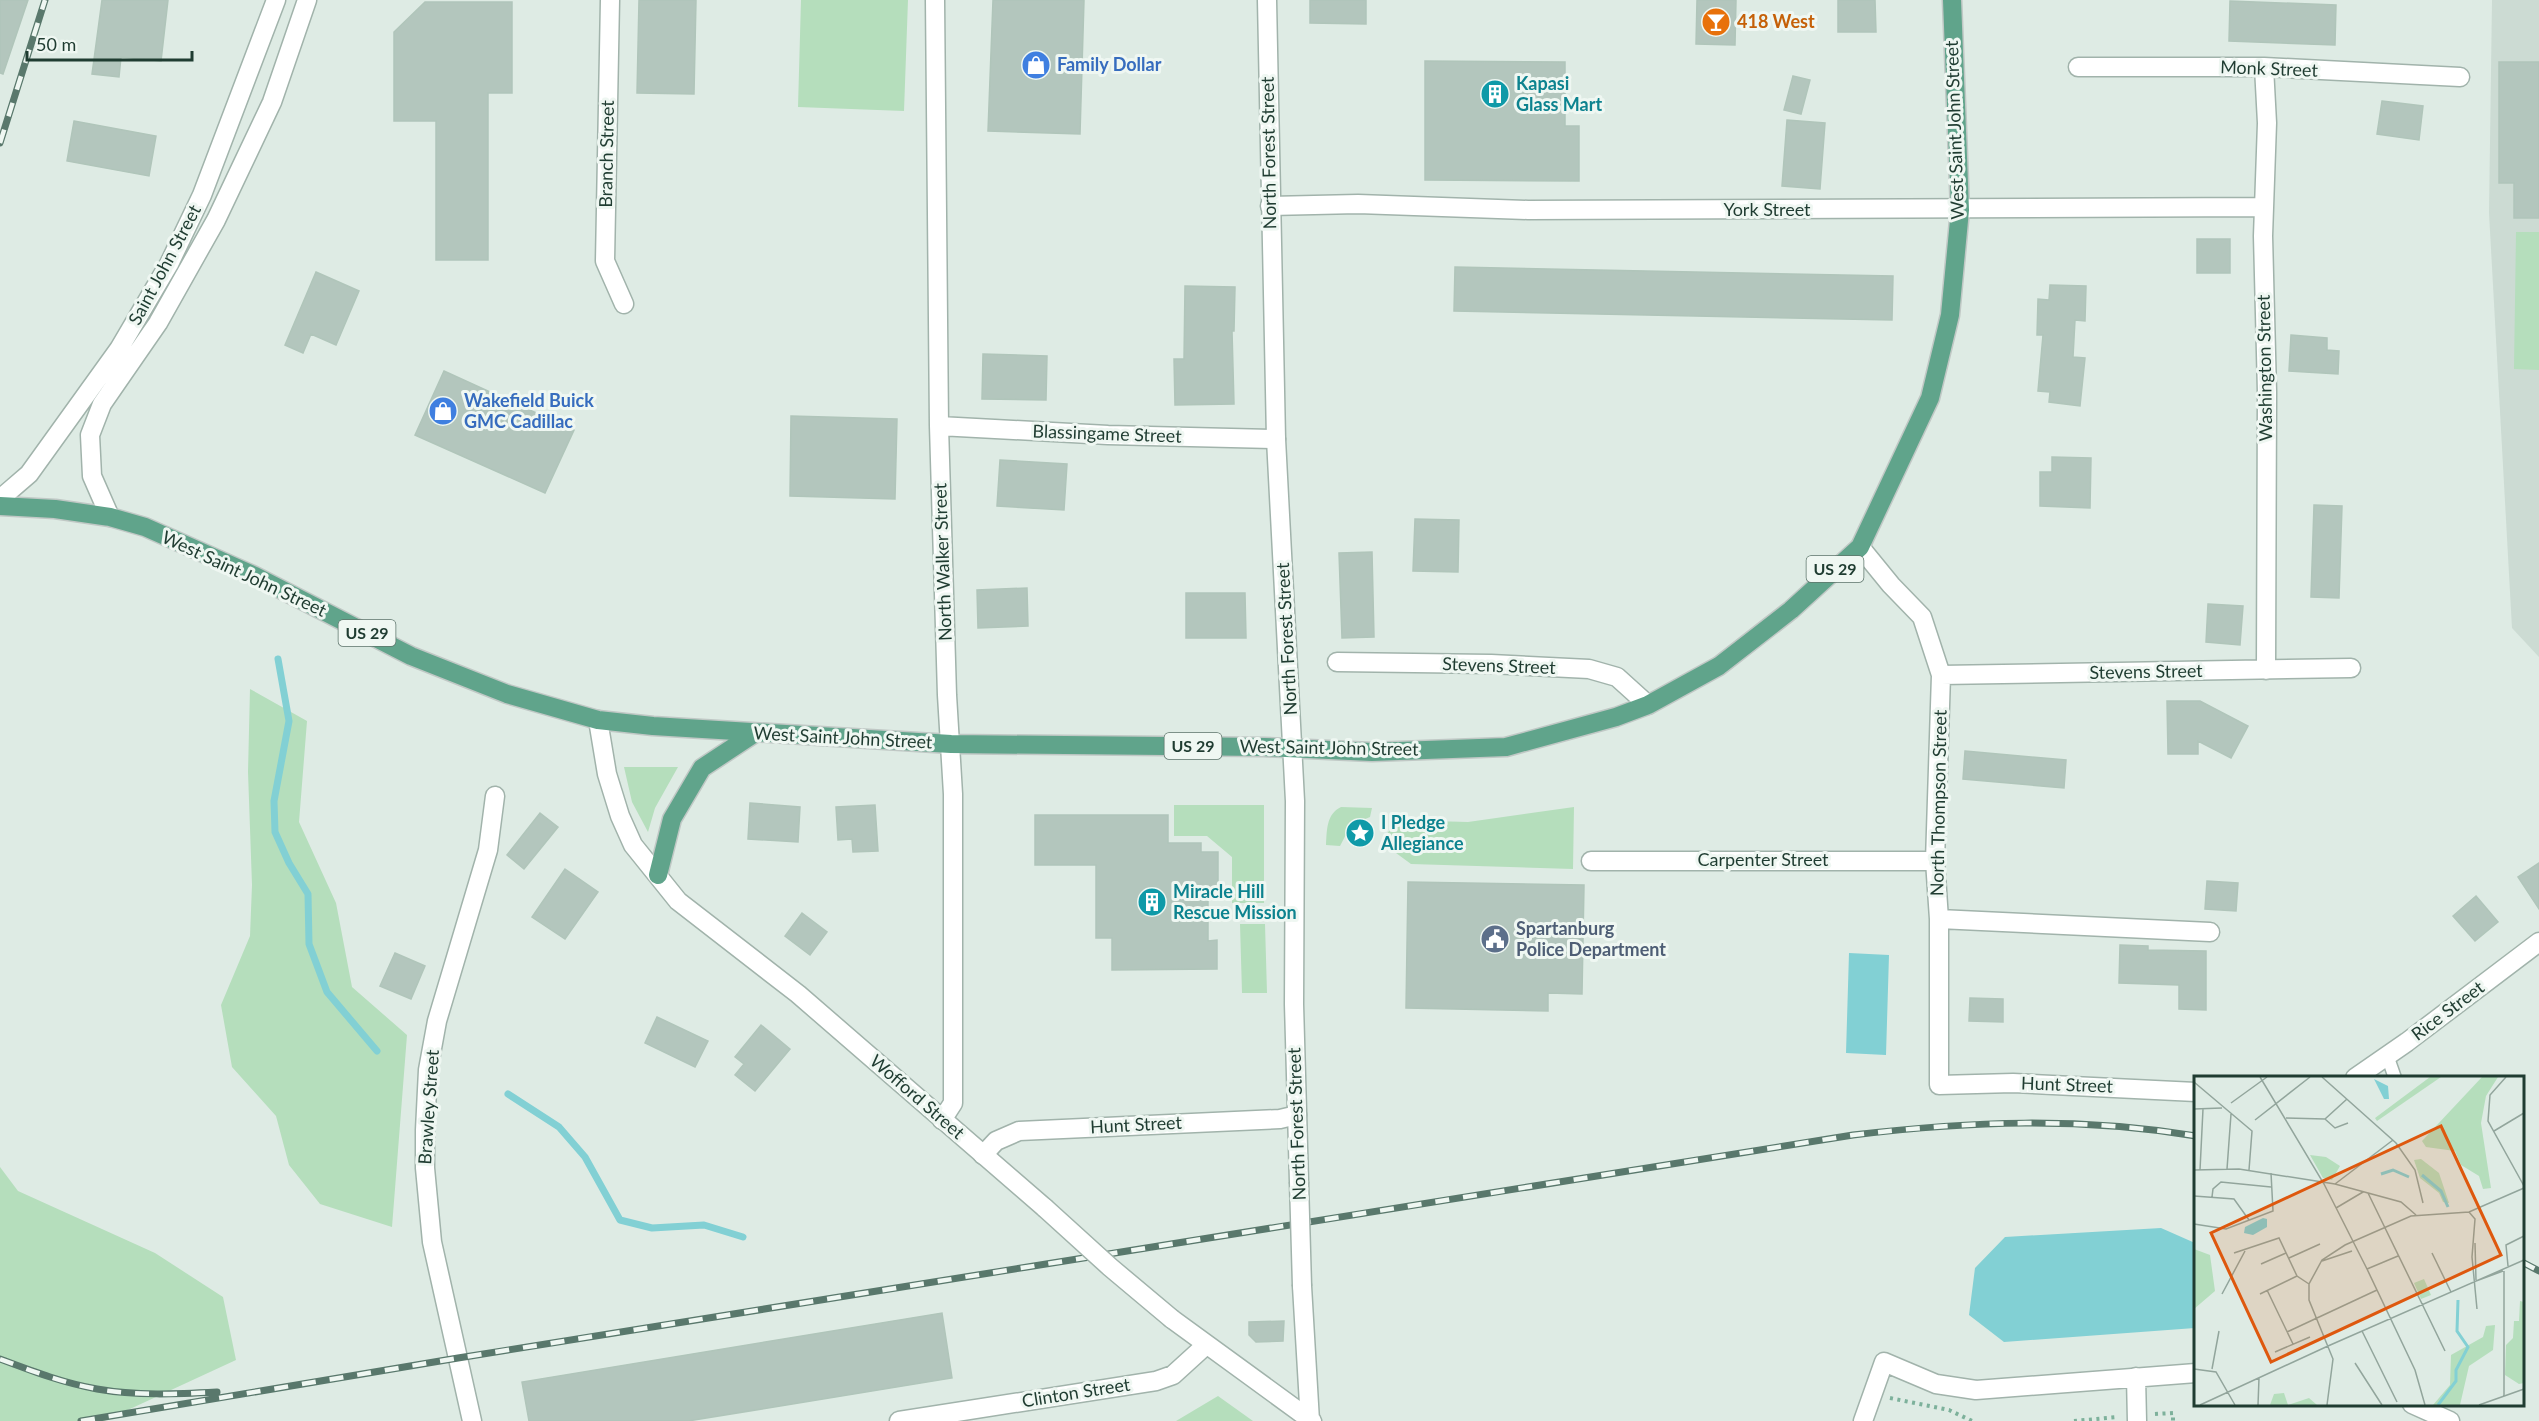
<svg xmlns="http://www.w3.org/2000/svg" width="2539" height="1421" viewBox="0 0 2539 1421" font-family="Lato,sans-serif">
<rect width="100%" height="100%" fill="#deebe4"/>
<path fill="#ccdbd3" d="M2492,0H2539V657L2512,628L2489,213Z"/>
<path fill="#b5debc" d="M801,0H908L904,111L798,107Z
M2516,232H2539V370L2514,369Z
M250,689L307,721L299,822L336,903L352,987L407,1035L392,1227L320,1204L289,1165L276,1116L232,1067L221,1005L250,936L252,885L248,772Z
M624,767H678L655,808L648,832L632,802Z
M1174,805H1264V903H1232V857L1207,836H1174Z
M1341,807L1372,808L1370,817L1351,825L1340,846L1326,845C1327,831 1326,814 1341,807Z
M1574,807L1573,869L1411,864L1381,842L1397,820L1468,822Z
M1240,924H1265L1267,993H1242Z
M0,1167L18,1191L155,1253L223,1297L236,1360L104,1421H0Z
M1218,1396L1253,1421H1176Z"/>
<path fill="#82d0d4" d="M1849,953L1889,955L1886,1055L1846,1053Z
M2161,1228L2195,1243V1328L2004,1342L1969,1315L1975,1268L2005,1237Z"/>
<g fill="none" stroke-linecap="round" stroke-linejoin="round">
<path stroke="#82d0d4" stroke-width="7" d="M278,659L289,721L274,801L275,832L289,863L308,894L309,944L327,992L377,1051
M508,1094L559,1127L585,1157L620,1220L652,1228L704,1225L743,1237"/>
</g>
<path fill="#b3c6bd" stroke="#b0c5ba" stroke-width="1.5" d="M0,0H28L3,74L0,73Z
M102,0H168L161,61L121,57L119,77L92,74Z
M639,0H696L694,94L637,93Z
M993,0H1084L1080,134L988,131Z
M1310,0H1366V24L1310,23Z
M1697,0H1736L1735,45L1696,44Z
M1838,0H1875L1876,32H1838Z
M2230,1L2336,5L2335,45L2229,41Z
M425,2H512V93H488V260H436V121H394V32Z
M1425,61L1565,62V126H1579V181L1425,180Z
M2499,62H2539V218H2514V183H2499Z
M1793,76L1810,80L1801,114L1784,110Z
M2382,101L2423,106L2419,140L2377,134Z
M1787,120L1825,123L1820,189L1782,186Z
M74,121L156,136L149,176L67,161Z
M2197,239H2230V273H2197Z
M1455,267L1893,276L1892,320L1454,311Z
M316,272L359,291L336,345L311,334L303,353L285,345Z
M2050,285L2086,286L2085,321L2075,320L2073,357L2085,358L2080,406L2049,402L2050,392L2038,391L2043,335H2037L2038,299L2049,300Z
M1185,286L1235,287L1234,331H1232L1234,404L1175,405L1174,359H1184Z
M2291,335L2327,338V350L2339,351L2338,374L2289,371Z
M983,354L1047,356L1046,400L982,399Z
M444,371L574,430L545,493L415,435Z
M791,416L897,419L895,499L790,496Z
M2052,457L2091,458L2090,508L2040,506V472H2052Z
M1000,460L1067,464L1064,510L997,506Z
M2314,505L2342,506L2339,598L2311,597Z
M1415,519L1459,520L1458,572L1413,571Z
M1372,552L1374,637L1342,638L1339,553Z
M1027,588L1028,626L978,628L977,590Z
M1186,593H1245L1246,638H1186Z
M2208,604L2243,606L2240,645L2206,642Z
M2167,701H2200L2248,726L2231,758L2198,741V754H2168Z
M1965,751L2066,760L2064,788L1963,779Z
M750,803L800,807L798,842L748,839Z
M875,805L878,851L853,852L852,839L838,840L836,807Z
M540,813L558,827L524,869L507,855Z
M1035,815H1168V843H1201V852H1218V888H1208V941L1217,940V969L1112,970V938H1096V865H1035Z
M2539,863V909L2518,877Z
M565,869L598,892L565,939L532,917Z
M2207,881L2238,883L2236,911L2205,909Z
M1408,882L1584,885L1582,994L1548,993V1011L1406,1008Z
M2476,896L2498,922L2475,941L2453,916Z
M802,913L827,932L810,955L785,936Z
M2120,945L2148,946V950L2206,951V1010L2179,1009V985L2119,983Z
M395,953L425,966L411,999L380,986Z
M1970,998L2003,999V1022L1969,1021Z
M657,1017L708,1041L695,1067L645,1043Z
M761,1025L790,1049L755,1091L735,1075L744,1064L735,1057Z
M942,1313L952,1378L688,1421H529L522,1382Z
M1284,1321L1283,1341L1256,1342L1249,1335V1322Z"/>
<g fill="none" stroke-linecap="round" stroke-linejoin="round">
<g stroke="#a1b3ab" stroke-width="15">
<path id="service" d="M2387,1055L2395,1078"/>
</g>
<g stroke="#a1b3ab" stroke-width="21">
<path id="minor" d="M610,0L605,261L624,304
M935,0L939,426L947,695L953,794V1103L942,1120
M2078,67H2264L2460,77
M2264,67L2267,123L2263,236L2267,392L2266,670
M1270,206L1358,204L1528,210L2264,207
M939,426L1108,435L1276,439
M0,499L29,474L119,349L169,264L202,195L276,0
M110,517L92,476L90,435L102,404L158,323L216,220L272,102L307,0
M1860,547L1891,585L1922,617L1941,675L1935,861L1939,919V1085L2013,1083L2196,1092
M1337,662L1491,664L1589,669L1617,677L1648,705
M1941,675L2351,668
M1591,861H1935
M1939,919L2210,932
M2355,1078L2407,1042L2539,942
M983,1155L996,1141L1019,1131L1280,1119L1297,1115
M2136,1377L2137,1421
M2412,1404L2450,1421
M472,1421L432,1242L425,1168V1130L428,1070L437,1021L488,850L495,796
M899,1421L1156,1381L1173,1375L1206,1345
M1863,1421L1884,1362L1936,1384L1976,1390L2196,1373"/>
</g>
<g stroke="#a1b3ab" stroke-width="21">
<path id="tertiary" d="M1267,0L1276,439L1295,801L1294,1004L1299,1182
M598,720L607,774L620,816L633,845L678,901L798,994L1045,1208
M1302,1286L1310,1421
M1172,1319L1312,1421"/>
</g>
<g stroke="#c0c8c5" stroke-width="21">
<path id="primary" d="M0,506L55,509L110,517L145,527L255,576L411,656L507,694L598,720L653,726L951,744L1264,747L1372,752L1506,747L1616,717L1648,705L1719,666L1791,610L1860,547L1930,398L1950,315L1960,210L1952,0
M658,875L672,819L702,768L755,733"/>
</g>
<path stroke="#7db19b" stroke-width="4" stroke-dasharray="3 4.5" stroke-linecap="butt" d="M1890,1398L1949,1410L1972,1421
M2155,1414L2173,1413V1421
M2074,1421L2118,1417"/>
<use href="#service" stroke="#fff" stroke-width="12"/>
<use href="#minor" stroke="#fff" stroke-width="18"/>
<use href="#tertiary" stroke="#fff" stroke-width="18"/>
<use href="#primary" stroke="#60a48b" stroke-width="18"/>
<g stroke="#59786c" stroke-width="7">
<path id="rail" d="M0,143L45,0
M2522,1262L2539,1271
M0,1359C32,1371 63,1383 97,1389C136,1396 178,1394 217,1392
M81,1421L458,1358L1853,1135C1971,1121 2078,1117 2196,1136"/>
</g>
<use href="#rail" stroke="#eff7f2" stroke-width="4.5" stroke-dasharray="14" stroke-linecap="butt"/>
<g stroke="#a1b3ab" stroke-width="21" stroke-linecap="butt">
<path id="tertiary-bridge" d="M1299,1182L1302,1286
M1045,1208L1110,1267L1172,1319"/>
</g>
<use href="#tertiary-bridge" stroke="#fff" stroke-width="18"/>
</g>
<defs>
<g id="bar-disc" transform="scale(1.5)"><circle r="9.5" fill="#e8710a" stroke="#eff7f2"/><path d="M-6-5H6L.8 .8V4.5H3.5V6h-7V4.5H-.8V.8Z" fill="#fff"/></g>
<g id="shop-disc" transform="scale(1.5)"><circle r="9.5" fill="#3f7fe0" stroke="#eff7f2"/><path d="M-5-2.5h2.3a2.7 3.5 0 0 1 5.4 0H5L5.5 6h-11ZM-1.5-2.5h3a1.5 2.3 0 0 0-3 0Z" fill="#fff"/></g>
<g id="building-disc" transform="scale(1.5)"><circle r="9.5" fill="#0f9aa8" stroke="#eff7f2"/><path d="M-4-6H4V6H1V3H-1V6H-4ZM-2.5-4.3h1.7v1.8h-1.7ZM.8-4.3h1.7v1.8H.8ZM-2.5-1h1.7V.8h-1.7ZM.8-1h1.7V.8H.8Z" fill="#fff"/></g>
<g id="sight-disc" transform="scale(1.5)"><circle r="9.5" fill="#0f9aa8" stroke="#eff7f2"/><path d="M0-6L1.8-2.2L6-1.7L2.9 1.2L3.7 5.4L0 3.3L-3.7 5.4L-2.9 1.2L-6-1.7L-1.8-2.2Z" fill="#fff"/></g>
<g id="civic-disc" transform="scale(1.5)"><circle r="9.5" fill="#5c6f8a" stroke="#eff7f2"/><path d="M-.6-6.5H3V-4.5H.6V-3L4-1V1h2V6H-6V1h2V-1L-.6-3ZM-1.2 2.5V6h2.4V2.5Z" fill="#fff"/></g>
</defs>
<g fill-rule="evenodd">
<use href="#bar-disc" x="1716" y="22"/>
<use href="#shop-disc" x="1036" y="65"/>
<use href="#building-disc" x="1495" y="94"/>
<use href="#shop-disc" x="443" y="411"/>
<use href="#sight-disc" x="1360" y="833"/>
<use href="#building-disc" x="1152" y="902"/>
<use href="#civic-disc" x="1495" y="939"/>
</g>
<g text-anchor="middle" stroke-width="6" stroke-linejoin="round" paint-order="stroke">
<g fill="#eff7f2" stroke="#5d746b" stroke-width="1.5">
<rect x="1806.5" y="556" width="57" height="26" rx="4.5"/>
<rect x="338.5" y="620" width="57" height="26" rx="4.5"/>
<rect x="1164.5" y="733" width="57" height="26" rx="4.5"/>
</g>
<g font-size="16" font-weight="bold" fill="#1f3c31">
<text x="1835" y="575">US 29</text>
<text x="367" y="639">US 29</text>
<text x="1193" y="752">US 29</text>
</g>
<g font-size="18" font-weight="bold" fill="#c56008" stroke="#eff7f2" text-anchor="start">
<text x="1737" y="28">418 West</text>
</g>
<g font-size="18" font-weight="bold" fill="#366cbe" stroke="#eff7f2" text-anchor="start">
<text x="1057" y="71">Family Dollar</text>
<text x="464" y="407">Wakefield Buick<tspan x="464" dy="21">GMC Cadillac</tspan></text>
</g>
<g font-size="18" fill="#1f3c31" stroke="#eff7f2">
<text transform="translate(2269 69) rotate(2)" y="6">Monk Street</text>
<text transform="translate(1955 130) rotate(-92)" y="6">West Saint John Street</text>
<text transform="translate(1269 153) rotate(-91)" y="6">North Forest Street</text>
<text transform="translate(607 154) rotate(-89)" y="6">Branch Street</text>
<text x="1767" y="216">York Street</text>
<text transform="translate(165 265) rotate(-62)" y="6">Saint John Street</text>
<text transform="translate(2265 368) rotate(-91)" y="6">Washington Street</text>
<text transform="translate(1107 434) rotate(2)" y="6">Blassingame Street</text>
<text transform="translate(943 562) rotate(-92)" y="6">North Walker Street</text>
<text transform="translate(244 574) rotate(25)" y="6">West Saint John Street</text>
<text transform="translate(1287 639) rotate(-93)" y="6">North Forest Street</text>
<text transform="translate(1499 666) rotate(2)" y="6">Stevens Street</text>
<text transform="translate(2146 672) rotate(-1)" y="6">Stevens Street</text>
<text transform="translate(843 738) rotate(3)" y="6">West Saint John Street</text>
<text transform="translate(1329 748) rotate(1)" y="6">West Saint John Street</text>
<text transform="translate(1939 803) rotate(-89)" y="6">North Thompson Street</text>
<text x="1763" y="866">Carpenter Street</text>
<text transform="translate(2448 1011) rotate(-37)" y="6">Rice Street</text>
<text transform="translate(2067 1085) rotate(2)" y="6">Hunt Street</text>
<text transform="translate(917 1097) rotate(41)" y="6">Wofford Street</text>
<text transform="translate(429 1107) rotate(-86)" y="6">Brawley Street</text>
<text transform="translate(1297 1124) rotate(-92)" y="6">North Forest Street</text>
<text transform="translate(1136 1125) rotate(-3)" y="6">Hunt Street</text>
<text transform="translate(1076 1393) rotate(-9)" y="6">Clinton Street</text>
</g>
<g font-size="18" font-weight="bold" fill="#0d838f" stroke="#eff7f2" text-anchor="start">
<text x="1516" y="90">Kapasi<tspan x="1516" dy="21">Glass Mart</tspan></text>
<text x="1381" y="829">I Pledge<tspan x="1381" dy="21">Allegiance</tspan></text>
<text x="1173" y="898">Miracle Hill<tspan x="1173" dy="21">Rescue Mission</tspan></text>
</g>
<g font-size="18" font-weight="bold" fill="#4e5e75" stroke="#eff7f2" text-anchor="start">
<text x="1516" y="935">Spartanburg<tspan x="1516" dy="21">Police Department</tspan></text>
</g>
</g>
<g transform="translate(2194 1076)">
<rect width="330" height="330" fill="#deebe4"/>
<path d="M236,1H247L183,45L181,42ZM288,1H304L292,20L287,47L297,112L289,113L285,100L267,89L261,75L232,71L228,65ZM116,79L132,81L146,90L138,104L129,102ZM227,83L245,97L255,127L249,126L245,117L226,102L220,84ZM0,173L16,179L21,215L0,233ZM230,203L237,219L227,223L220,207ZM326,225L330,226V307L325,308L311,299L312,269L319,262L320,245H325ZM301,249L299,274L275,290L266,329H239L256,309L257,279L289,261L292,250ZM90,317L94,329L115,322L123,329H76L80,318Z" fill="#b5debc"/>
<path d="M180,3L194,10L195,23H190ZM69,142L73,143V151L59,159L50,157L51,151Z" fill="#82d0d4"/>
<path fill="none" stroke="#82d0d4" stroke-width="3" d="M187,98L199,94L215,101M228,99L247,115L254,131M244,329L262,305V294L274,271L263,255L264,224"/>
<path fill="none" stroke="#92a59c" stroke-width="1.5" d="M66,1L130,108L173,193L221,294L231,329M128,1L202,67L221,94L229,127M312,1L296,19L294,45L330,110M0,6L58,55L55,94M37,27L73,1M0,33L28,32M92,42L131,43L153,23M131,43L141,52L154,47M61,44L116,1M300,55L330,37M33,93L37,38M0,94L45,93L141,108L207,126L222,139M6,94L9,33M141,108L199,64M174,117L251,275M0,120L40,123L55,144M18,121L19,113L27,106L77,111M142,132L169,116M275,136L281,143L278,181L283,233M0,148L32,153L79,135L77,97M281,167L282,204M40,177L85,162L103,200L115,208M238,177L257,216M95,182L126,168M128,185L158,175M67,188L92,177M314,190L312,169L330,160M173,193L204,180M310,195V320M282,205L309,195M73,214L99,268M28,218L51,175M66,218L103,200M168,255L203,326M93,256L183,214M134,270L330,184M81,276L116,261M161,287L188,329M0,293L22,296L41,329M18,293L25,255M6,329L134,270M64,329L65,302M133,329L139,283L115,224V208L128,184L151,169L217,140L275,136L330,112M285,329L330,313"/>
<path fill="#de580e" fill-opacity="0.15" stroke="#de580e" stroke-width="3" d="M247,50L307,179L77,286L17,157Z"/>
<rect width="330" height="330" fill="none" stroke="#1f3c31" stroke-width="3"/>
</g>
<path d="M27 51v9h165v-9" fill="none" stroke="#1f3c31" stroke-width="3"/>
<text x="36" y="51" font-size="18" fill="#1f3c31" stroke="#eff7f2" stroke-width="4.5" paint-order="stroke">50 m</text>
</svg>
